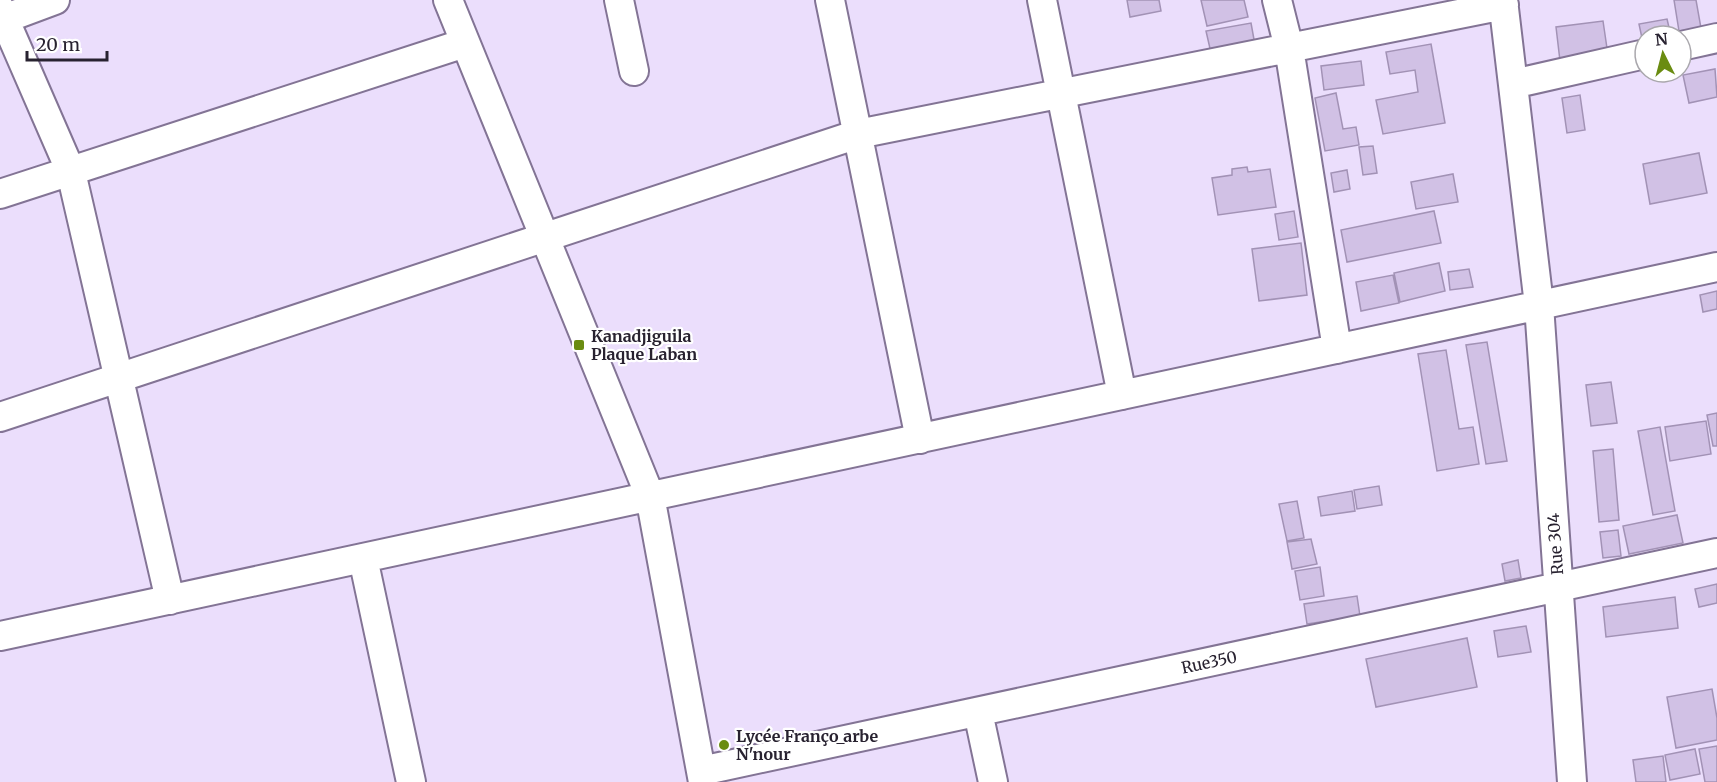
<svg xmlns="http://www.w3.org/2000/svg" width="1717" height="782" viewBox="0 0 1717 782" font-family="Merriweather,serif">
<rect width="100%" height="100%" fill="#ebdefc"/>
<path fill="#d1c1e5" stroke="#a292b5" stroke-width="1.5" d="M1127,0H1159L1161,11L1130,17Z
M1201,0H1244L1248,17L1207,26Z
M1674,0H1696L1701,28L1679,31Z
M1667,19L1671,36H1645V42L1643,43L1639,24Z
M1603,21L1608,55L1560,61L1556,27Z
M1251,23L1255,45L1211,53L1206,31Z
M1431,44L1445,123L1383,134L1376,100L1418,92L1415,70L1390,74L1386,52Z
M1361,61L1364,85L1324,90L1321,66Z
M1715,69L1717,97L1689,103L1683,75Z
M1336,93L1343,129L1356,127L1359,145L1325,151L1315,98Z
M1580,95L1585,130L1567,133L1562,98Z
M1373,146L1377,173L1363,175L1359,147Z
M1699,153L1707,193L1650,204L1643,164Z
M1247,167L1248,172L1270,169L1276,207L1218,215L1212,178L1232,175V169Z
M1347,170L1350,189L1334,192L1331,173Z
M1453,174L1458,202L1416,209L1411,182Z
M1294,211L1298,237L1279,240L1275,214Z
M1434,211L1441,243L1347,262L1341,230Z
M1301,243L1307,295L1259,301L1252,249Z
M1439,263L1445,291L1400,302L1394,273Z
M1469,269L1473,287L1450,290L1448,272Z
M1393,275L1399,303L1361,311L1356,282Z
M1717,291V309L1703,312L1700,295Z
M1487,342L1507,461L1486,464L1466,345Z
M1446,350L1459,429L1473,427L1479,464L1437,471L1418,354Z
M1611,382L1617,423L1591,426L1586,385Z
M1717,413V446H1713L1707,415Z
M1706,421L1711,454L1670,461L1665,427Z
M1660,427L1675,511L1653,515L1638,431Z
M1613,449L1619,520L1599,522L1593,451Z
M1379,486L1382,505L1357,509L1354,490Z
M1352,491L1355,511L1321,516L1318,497Z
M1297,501L1304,538L1287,541L1279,504Z
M1677,515L1683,543L1629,554L1623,526Z
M1618,530L1621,556L1603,558L1600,532Z
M1311,539L1317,564L1292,569L1287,542Z
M1518,560L1521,578L1505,581L1502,564Z
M1320,567L1324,596L1300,600L1295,571Z
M1717,584V603L1699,607L1695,589Z
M1357,596L1360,616L1307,624L1304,604Z
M1675,597L1678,628L1606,637L1603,607Z
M1526,626L1531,652L1498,657L1494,631Z
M1467,638L1477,687L1376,707L1366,659Z
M1712,689L1717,718V740L1676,748L1667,697Z
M1717,746V782H1705L1699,749Z
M1695,749L1700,774L1670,780L1665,755Z
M1663,756L1666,782H1636L1633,760Z"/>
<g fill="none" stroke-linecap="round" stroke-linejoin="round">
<g stroke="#837495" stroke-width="32">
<path id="minor" d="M448,0L650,496L703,782
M619,0L634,71
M830,0L920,439
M1042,0L1122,395
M1277,0L1289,48L1337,349
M1503,0L1539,305L1572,782
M0,9L71,172L170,600
M4,19L55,0
M1681,46L1717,38
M1513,84L1645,54
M0,194L465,43
M0,417L858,134L1504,5
M363,558L411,782
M0,636L1717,267
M978,712L993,782
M701,771L1717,553"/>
</g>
<use href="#minor" stroke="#fff" stroke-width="28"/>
</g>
<g fill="#6a8c11" stroke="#fff" stroke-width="2">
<rect x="573" y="339" width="12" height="12" rx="3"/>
<circle cx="724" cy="745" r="6"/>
</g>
<g text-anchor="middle" stroke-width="4.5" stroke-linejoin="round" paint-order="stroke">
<g font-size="16" font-weight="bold" fill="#282230" stroke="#fff" text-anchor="start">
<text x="591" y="342">Kanadjiguila<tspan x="591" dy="18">Plaque Laban</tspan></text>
<text x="736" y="742">Lycée Franço_arbe<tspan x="736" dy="18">N'nour</tspan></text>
</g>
<g font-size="16" fill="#282230" stroke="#fff">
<text transform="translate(1555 544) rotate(-94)" y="6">Rue 304</text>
<text transform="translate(1209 662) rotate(-12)" y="6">Rue350</text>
</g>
</g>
<g transform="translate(1663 54) rotate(354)"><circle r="28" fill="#ffffff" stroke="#a9a7ac" stroke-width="1.5"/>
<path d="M0-4.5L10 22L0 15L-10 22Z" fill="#6a8c11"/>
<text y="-9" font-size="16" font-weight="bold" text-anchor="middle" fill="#282230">N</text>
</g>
<path d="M27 51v9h80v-9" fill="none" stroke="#282230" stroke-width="3"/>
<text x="36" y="51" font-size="18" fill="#282230" stroke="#ffffff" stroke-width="4.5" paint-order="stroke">20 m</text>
</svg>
